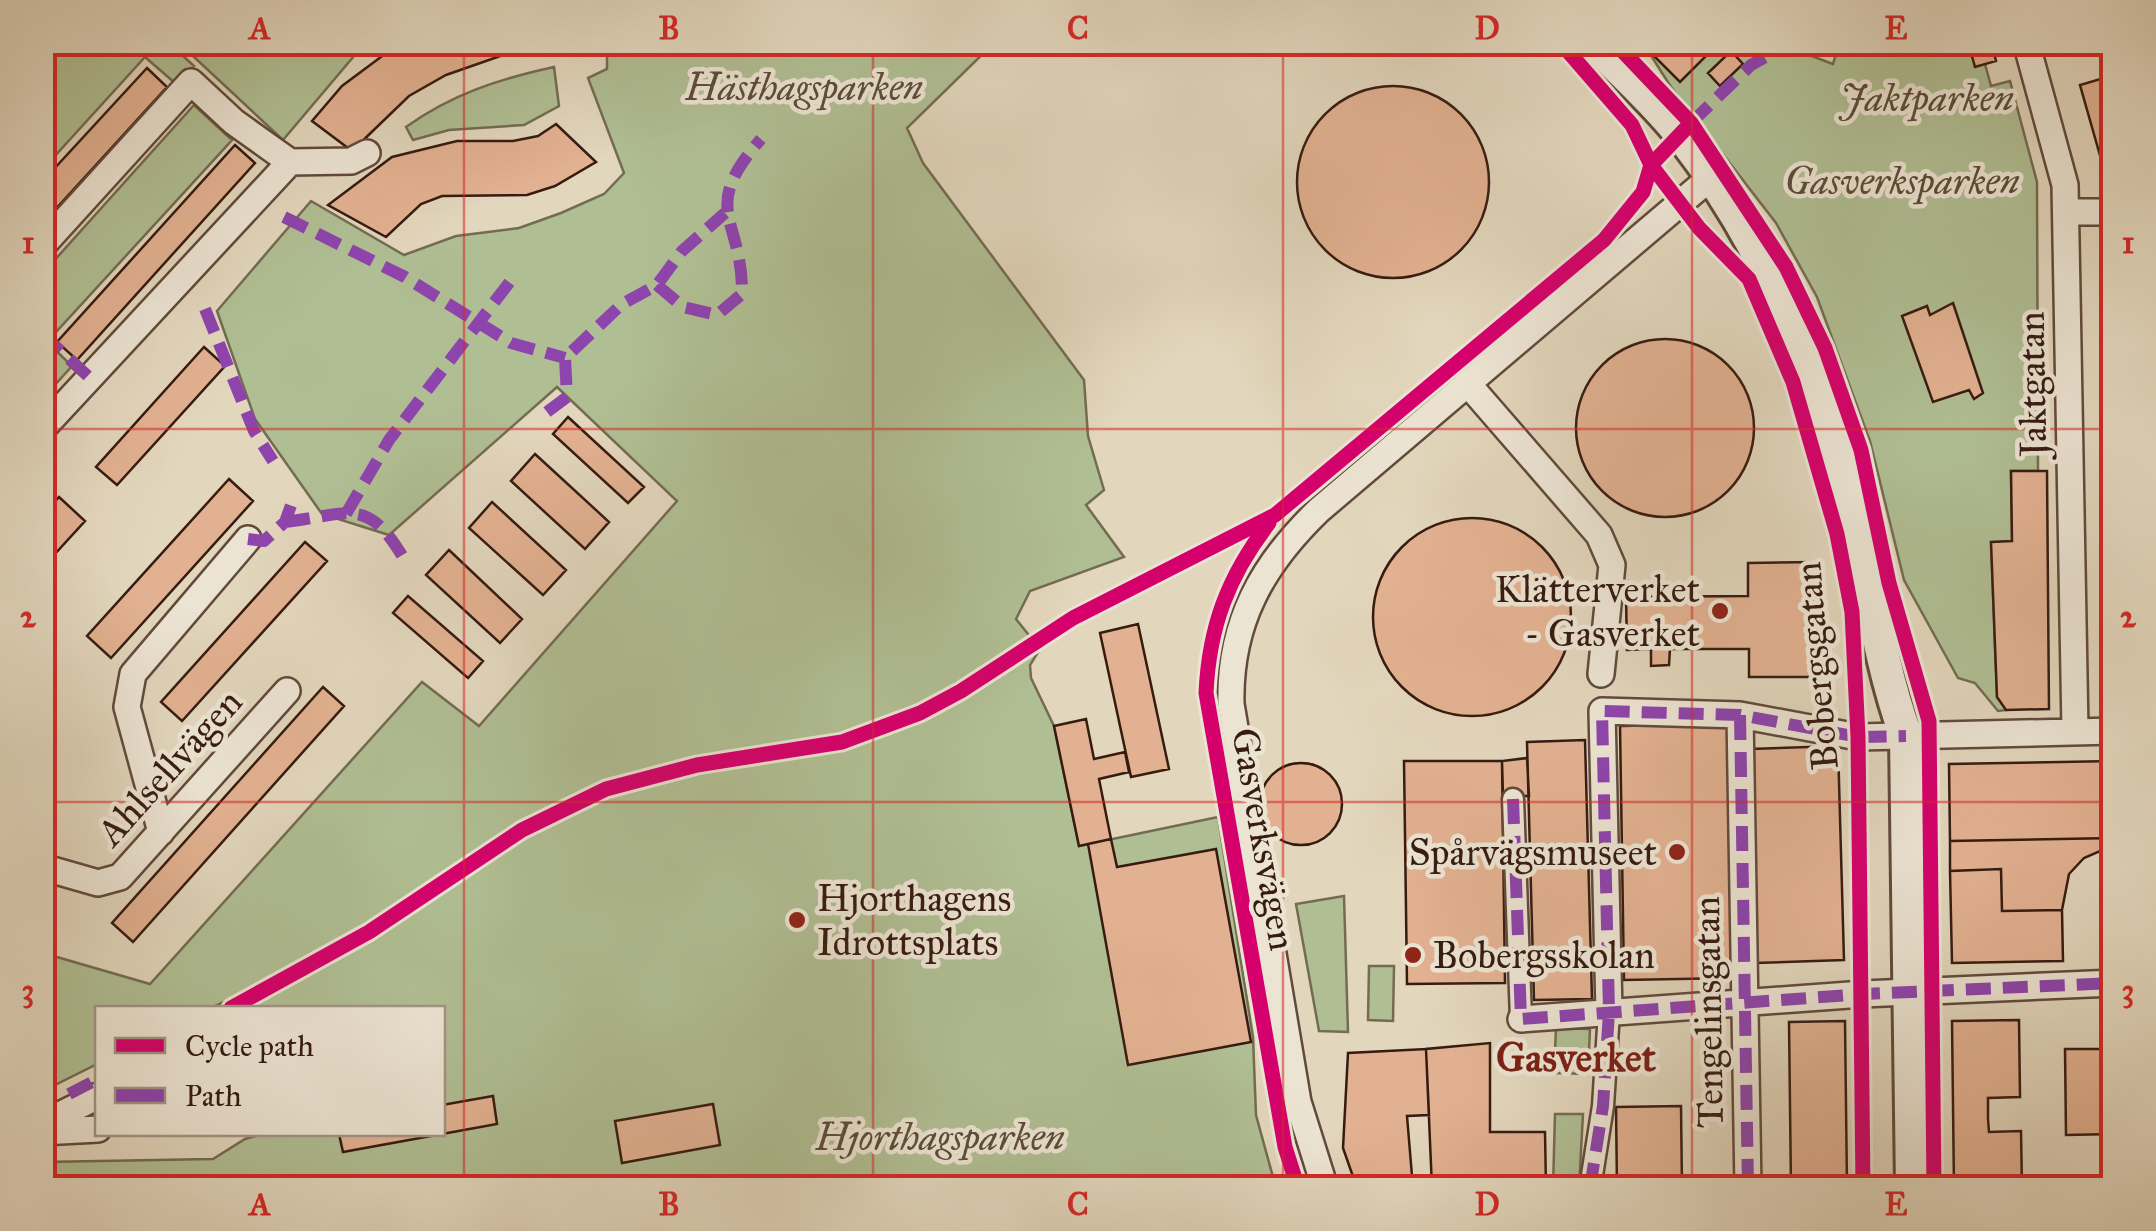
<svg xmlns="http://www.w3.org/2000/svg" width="2156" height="1231" viewBox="0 0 2156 1231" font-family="'IM FELL Great Primer',serif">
<rect width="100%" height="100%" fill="#e2d6bc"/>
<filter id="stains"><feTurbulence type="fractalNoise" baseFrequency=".002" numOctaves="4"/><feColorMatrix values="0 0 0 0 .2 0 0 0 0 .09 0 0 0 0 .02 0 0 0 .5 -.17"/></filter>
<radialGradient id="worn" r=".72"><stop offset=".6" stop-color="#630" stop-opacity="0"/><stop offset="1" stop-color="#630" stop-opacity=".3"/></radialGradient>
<path fill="#b0be93" stroke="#736c52" stroke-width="2.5" d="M43,43H169L194,66L176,84L145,57L43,169Z
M179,43H365L283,140Z
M607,43H994L907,128L923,163L1084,380L1088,436L1104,490L1086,505L1124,557L1030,591L1016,619L1040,649L1030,665L1031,678L1054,726L1079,846L1218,817L1253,1037L1256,1115L1276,1188H43V1162L213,1159L245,1139L263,1134H442V1008H244L241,994L211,1008H98L97,1064L43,1091V953L150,984L422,682L479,726L677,501L557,387L389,535L322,514L255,419L217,311L311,201L404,255L456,236L519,228L561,213L604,194L624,173L588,78L607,69Z
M1643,43H1777L1833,64L1839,43H1968L1985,64L1991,86L2010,81L2037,182L2038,471H2011L2012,541L1991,543L1997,696L2006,710L1998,711L1975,683L1958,678L1904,580L1870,441L1817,297L1776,223L1671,87Z
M554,67L559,106L524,125L449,130L413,140L406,127C452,94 499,79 554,67Z
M194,105L232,140L47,342L72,366L43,398V273Z
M1344,896L1348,1032L1319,1031L1296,904Z
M1369,966H1394L1393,1021L1368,1020Z
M1556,1028L1590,1029L1588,1074L1554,1073Z
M1555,1114H1583L1579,1188H1553Z"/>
<path fill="#e2b191" stroke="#361b11" stroke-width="2.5" d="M401,42H588V46L506,54L446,75L409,96L352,151L312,121L342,86Z
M1652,42H1696L1708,54L1680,82L1646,48Z
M1968,42H1991L1996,61L1975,67Z
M1731,51L1743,64L1720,86L1708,73Z
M147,68L167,87L42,224V182Z
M2114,75V173H2105L2080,85Z
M1297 182a96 96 0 1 1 192 0a96 96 0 1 1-192 0Z
M556,124L596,162L555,186L527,195L442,196L421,204L386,237L328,205L392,157L457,141H513L538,136Z
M235,145L255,163L77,360L57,342Z
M2114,246V370H2109L2106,247Z
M1953,303L1983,393L1974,399L1969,390L1933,402L1902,316L1927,306L1930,315Z
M1576 428a89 89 0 1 1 178 0a89 89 0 1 1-178 0Z
M204,347L225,366L117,485L96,467Z
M568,417L644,487L628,503L553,434Z
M535,454L609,522L585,549L511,481Z
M2011,471H2047L2049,709L2006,710L1997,697L1991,542L2012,541Z
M229,479L253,501L111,658L87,636Z
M59,497L85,521L42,568V516Z
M492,502L566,570L543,595L469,528Z
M1373 617a99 99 0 1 1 198 0a99 99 0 1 1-198 0Z
M305,542L327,561L182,721L161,702Z
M449,550L522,619L500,643L426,575Z
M1812,562L1813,677H1749V649H1670L1669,665L1651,666V649L1627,650L1626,597L1748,596V563Z
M408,596L483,661L468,678L393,613Z
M2109,618H2114V686H2110Z
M1138,624L1169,769L1131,777L1100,633Z
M323,687L344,706L133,942L112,923Z
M1086,719L1094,759L1125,752L1129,772L1099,779L1111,839L1079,846L1054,726Z
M1729,724L1733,978L1624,980L1620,726Z
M1585,740L1592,999L1534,1000L1527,742Z
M1838,746L1844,960L1755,963L1750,749Z
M1527,758L1529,796H1503L1502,761Z
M1404,761H1502L1505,983L1407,984Z
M2114,761V838L1950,841L1949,764Z
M1260 804a41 41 0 1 1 82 0a41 41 0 1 1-82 0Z
M2114,838V845L2084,858L2069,874L2062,910L2002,911L2001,869L1950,871V841Z
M1111,839L1117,867L1216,849L1251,1042L1128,1065L1088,844Z
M2001,869L2002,911L2062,910L2063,961L1952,963L1950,871Z
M2114,885V955L2104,956L2103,886Z
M2019,1020L2020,1097L1988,1098V1119L1989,1132L2021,1131L2022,1188H1954L1952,1021Z
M1845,1021L1847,1188H1791L1789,1022Z
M1490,1043V1132H1545L1546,1188H1432L1426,1049Z
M1426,1049L1429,1115L1407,1116L1413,1188H1357L1343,1148L1348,1053Z
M2065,1049H2114V1134L2066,1135Z
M493,1096L497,1124L343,1152L339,1134H442V1105Z
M713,1104L720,1145L622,1163L615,1121Z
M1681,1106L1682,1188H1617L1616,1107Z"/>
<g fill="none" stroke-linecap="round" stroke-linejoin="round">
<g stroke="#614a3c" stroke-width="25">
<path id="pedestrian" d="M1513,799L1521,1019
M1590,1188L1603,1106L1609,1012"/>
</g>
<g stroke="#614a3c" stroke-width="30">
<path id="minor" d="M2026,42L2065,185L2075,730
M290,162L351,161L367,153
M2067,212H2114
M42,246L191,82L234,122L290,162
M1468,384L1599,535L1612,565L1601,674
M42,429L290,162
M1740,715L1748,1188
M161,832L127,707L133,674L248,539
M42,867L98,883L120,877L287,691
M1609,1012L1602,711L1740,715L1858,737L2114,731
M1521,1019L1863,994L2114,983
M42,1124L98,1096
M42,1132L98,1129
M1325,1188L1298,1102L1231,704C1229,623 1262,565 1319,510L1711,177"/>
</g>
<g stroke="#614a3c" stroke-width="38">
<path id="tertiary" d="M1593,42C1622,73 1656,102 1682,136C1763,240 1816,365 1849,492C1869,573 1877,657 1906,736L1912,1188"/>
</g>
<use href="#pedestrian" stroke="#ece4d3" stroke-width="20"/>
<use href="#minor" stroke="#ece4d3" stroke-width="25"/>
<use href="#tertiary" stroke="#ece4d3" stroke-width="32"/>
<path stroke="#8e44ad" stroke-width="12" stroke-dasharray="25 12" stroke-linecap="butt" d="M1691,123L1751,65L1792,42
M284,217L405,277L511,343L565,358
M657,285L683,307L717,315L742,294C743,217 698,211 761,139
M205,309L254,431L273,461
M42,334L90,378
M547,412L567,397L565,358L622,304L657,285L682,251L725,213
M346,514L389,440L512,279
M285,522C355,513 368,496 407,564
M248,539L264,541L285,522L294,497
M1740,715L1748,1188
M1513,799L1521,1019L1863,994L2114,983
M69,1094L98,1079
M1590,1188L1603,1106L1609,1012L1602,711L1740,715L1858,737L1906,736"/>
<g stroke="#ece4d3" stroke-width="21">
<path id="cycleway" d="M1560,42L1632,125L1651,165L1699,228L1749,279L1793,382L1837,534L1852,612L1858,737L1863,1188
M1614,42L1691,123L1786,267L1825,348L1861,450L1889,583L1929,721L1934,1188
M1269,523C1228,576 1209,627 1206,693L1285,1147L1298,1188
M231,1008L369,932L522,830L606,789L697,765L842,742L920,713L961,691L1073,618L1275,515L1604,240L1643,192L1651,165L1691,123"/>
</g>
<use href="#cycleway" stroke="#d6006c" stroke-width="15"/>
</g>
<path fill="none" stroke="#d62828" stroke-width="2.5" stroke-opacity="0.55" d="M464,42V1188M873,42V1188M1283,42V1188M1692,42V1188M42,429H2114M42,802H2114"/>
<g fill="#8f2418" stroke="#ece4d3" stroke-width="4">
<circle cx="1720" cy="611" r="10"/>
<circle cx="1677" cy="852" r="10"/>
<circle cx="797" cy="920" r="10"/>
<circle cx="1413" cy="955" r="10"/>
</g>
<g text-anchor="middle" stroke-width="9" stroke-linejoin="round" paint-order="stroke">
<g font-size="38" font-style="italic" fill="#5b4c38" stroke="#ece4d3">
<text x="804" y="100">Hästhagsparken</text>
<text x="1927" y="111">Jaktparken</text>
<text x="1902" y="194">Gasverksparken</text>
<text x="940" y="1150">Hjorthagsparken</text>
</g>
<g font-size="38" fill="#361b11" stroke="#ece4d3">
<text transform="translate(2032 384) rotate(-91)" y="13">Jaktgatan</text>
<text transform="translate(1816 666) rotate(-95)" y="13">Bobergsgatan</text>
<text transform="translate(169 767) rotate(-48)" y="13">Ahlsellvägen</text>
<text transform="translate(1264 839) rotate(80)" y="13">Gasverksvägen</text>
<text transform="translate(1708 1012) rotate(-91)" y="13">Tengelinsgatan</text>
</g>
<g font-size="38" fill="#361b11" stroke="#ece4d3" text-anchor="end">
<text x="1700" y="602">Klätterverket<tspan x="1700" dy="44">- Gasverket</tspan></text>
<text x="1657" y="865">Spårvägsmuseet</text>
<text x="817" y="911" text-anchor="start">Hjorthagens<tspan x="817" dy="44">Idrottsplats</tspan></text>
<text x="1433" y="968" text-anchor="start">Bobergsskolan</text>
</g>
<g font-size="40" font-weight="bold" fill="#7a1f14" stroke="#ece4d3">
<text x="1576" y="1071">Gasverket</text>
</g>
</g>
<rect width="2156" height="1231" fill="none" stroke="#e2d6bc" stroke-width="110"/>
<rect x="95" y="1006" width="350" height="130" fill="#ece4d3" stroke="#a39485" stroke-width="2.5"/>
<rect x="115" y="1038" width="50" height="15" fill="#d6006c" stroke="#a39485" stroke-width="2.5"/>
<text x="185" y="1056" font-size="30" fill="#361b11">Cycle path</text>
<rect x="115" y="1088" width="50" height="15" fill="#8e44ad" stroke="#a39485" stroke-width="2.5"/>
<text x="185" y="1106" font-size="30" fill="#361b11">Path</text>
<rect x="55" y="55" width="2046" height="1121" fill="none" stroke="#d62828" stroke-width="4"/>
<g font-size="32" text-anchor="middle" font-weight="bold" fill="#d62828">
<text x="260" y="39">A</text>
<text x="669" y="39">B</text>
<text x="1078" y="39">C</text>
<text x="1487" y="39">D</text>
<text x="1896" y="39">E</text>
<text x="28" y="253">1</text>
<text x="2128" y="253">1</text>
<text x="28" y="627">2</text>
<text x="2128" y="627">2</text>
<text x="28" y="1001">3</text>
<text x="2128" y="1001">3</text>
<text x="260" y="1215">A</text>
<text x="669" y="1215">B</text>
<text x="1078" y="1215">C</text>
<text x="1487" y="1215">D</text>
<text x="1896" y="1215">E</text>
</g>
<rect width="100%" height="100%" filter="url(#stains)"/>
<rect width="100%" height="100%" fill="url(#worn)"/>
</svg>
